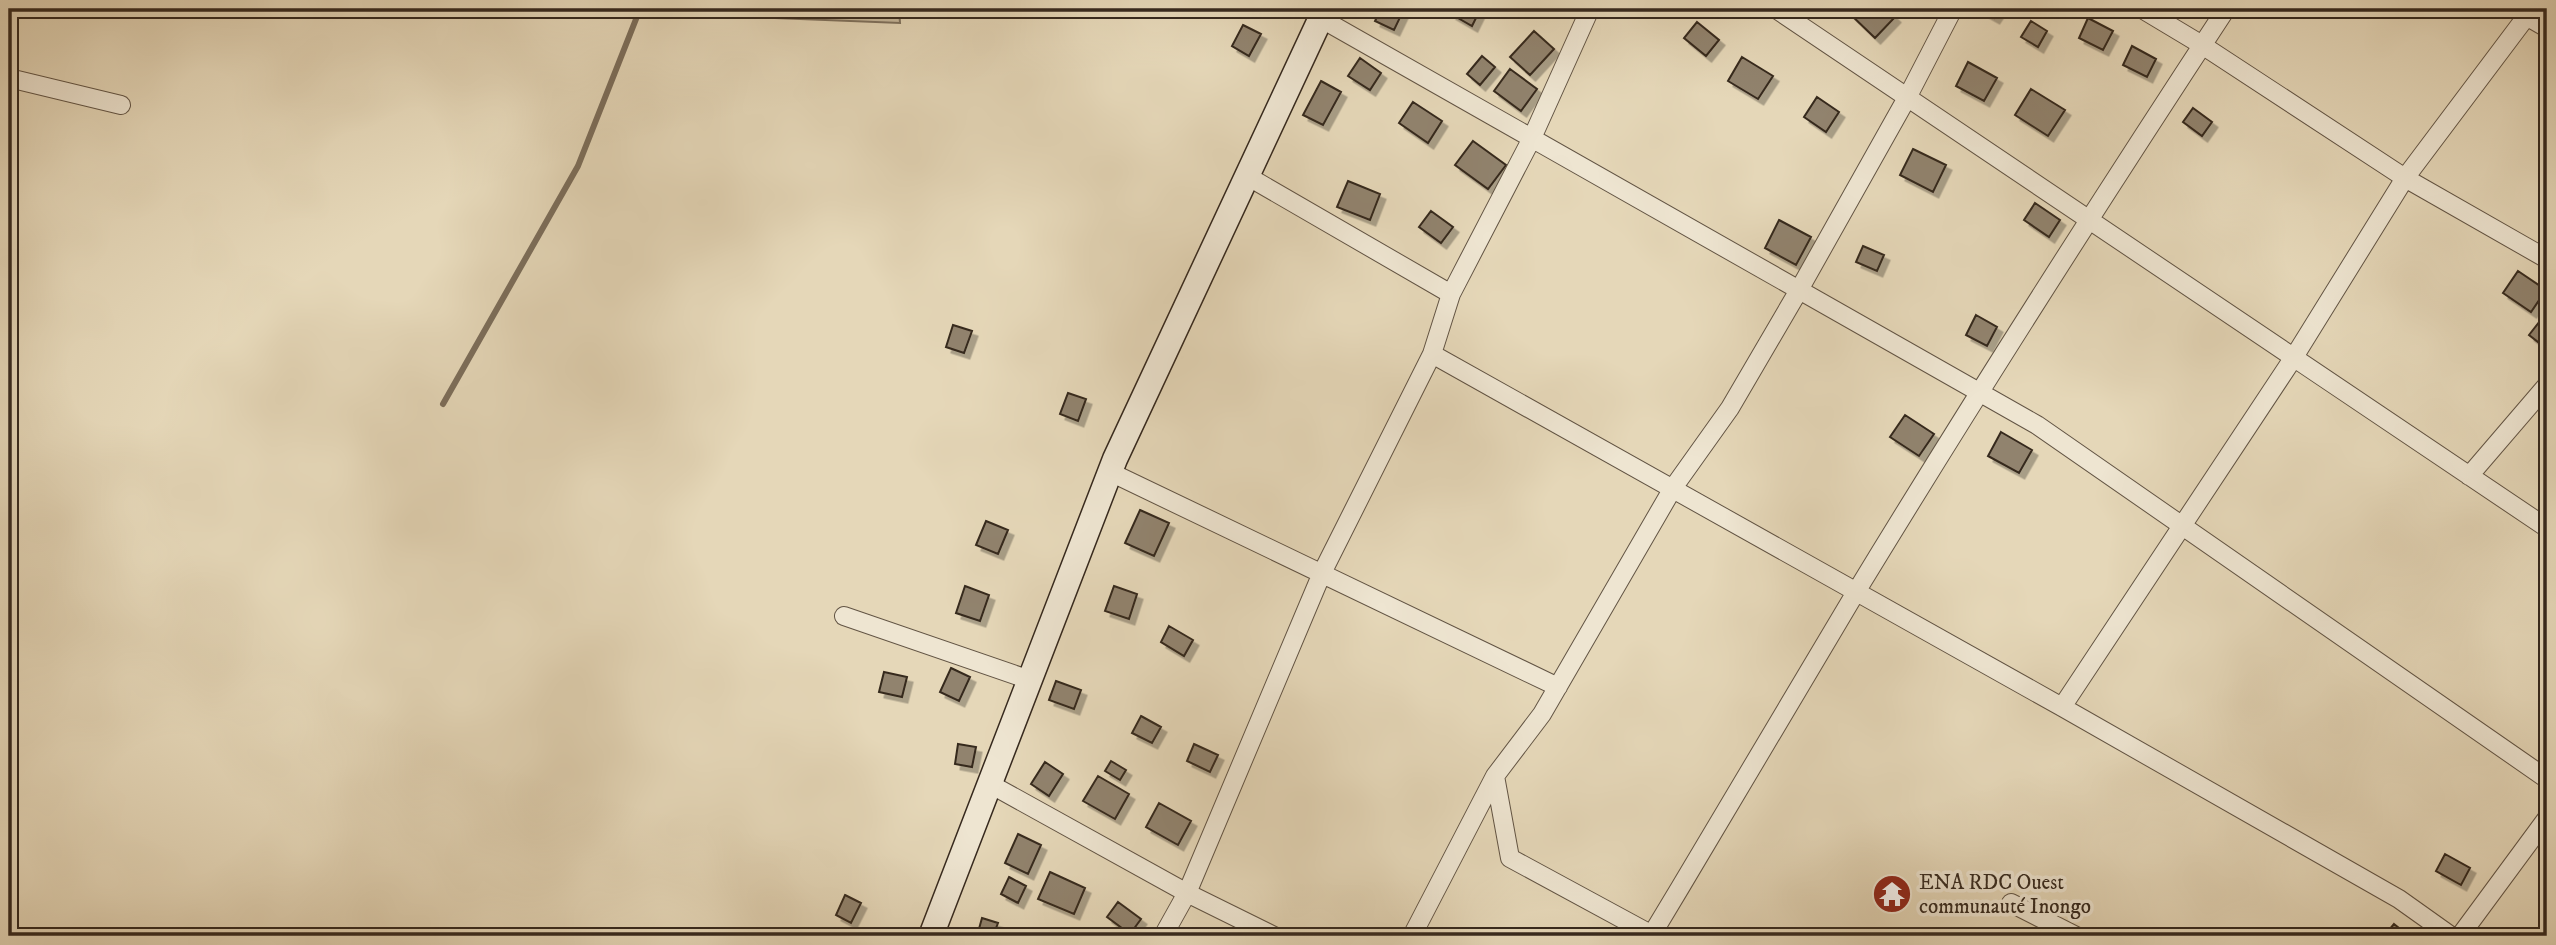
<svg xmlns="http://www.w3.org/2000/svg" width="2556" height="945" viewBox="0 0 2556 945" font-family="'IM FELL DW Pica',serif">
<defs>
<filter id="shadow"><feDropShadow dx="5.5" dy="5.5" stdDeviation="0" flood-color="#0004"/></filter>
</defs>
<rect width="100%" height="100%" fill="#e5d7b8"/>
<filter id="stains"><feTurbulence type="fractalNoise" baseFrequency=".00286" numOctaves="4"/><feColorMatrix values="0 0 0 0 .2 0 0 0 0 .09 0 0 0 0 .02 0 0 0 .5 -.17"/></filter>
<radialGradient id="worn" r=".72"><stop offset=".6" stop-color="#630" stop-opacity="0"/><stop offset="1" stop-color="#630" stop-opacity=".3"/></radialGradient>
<path fill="#c7b99e" stroke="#7e715e" stroke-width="2" d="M551,9H899L900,23Z"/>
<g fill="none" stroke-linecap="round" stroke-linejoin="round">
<path stroke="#7c6e5b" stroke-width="6" d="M443,404L578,166L640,9"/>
</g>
<path fill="#91836e" stroke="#36291e" stroke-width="2" filter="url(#shadow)" d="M1381,9H1404L1394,30L1375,21Z
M1454,9H1478L1480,10L1472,26L1451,14Z
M1853,9H1886L1895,17L1875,38L1849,13Z
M1978,9H2000L1994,18Z
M2088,18L2113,31L2103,50L2079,38Z
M2031,21L2047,31L2038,47L2021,37Z
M1697,22L1719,40L1706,56L1684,38Z
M1243,25L1261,34L1249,56L1232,46Z
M1534,31L1554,49L1530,75L1510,57Z
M2132,46L2156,59L2147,77L2123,65Z
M1482,56L1495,67L1480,85L1467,74Z
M1742,57L1773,76L1758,99L1728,81Z
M1360,58L1381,73L1370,90L1348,76Z
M1968,62L1997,78L1984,101L1956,86Z
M1510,69L1537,89L1521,111L1494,91Z
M1321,81L1341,92L1323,125L1303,115Z
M2031,89L2065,110L2048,136L2015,115Z
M1817,97L1839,112L1826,132L1804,117Z
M1413,102L1442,121L1428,143L1399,123Z
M2193,108L2212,122L2202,136L2183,122Z
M1473,141L1506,165L1488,189L1455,165Z
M1913,149L1946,165L1933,192L1900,175Z
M1348,181L1380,194L1370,220L1337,207Z
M2035,203L2060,220L2049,237L2024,220Z
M1431,211L1453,227L1441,243L1419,227Z
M1779,220L1811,237L1796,265L1765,248Z
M1863,246L1884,255L1877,271L1856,262Z
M2518,271L2546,290L2531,312L2503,293Z
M1976,315L1997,327L1987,346L1966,335Z
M2543,317L2547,320V349L2529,335Z
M953,325L972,331L964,353L946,347Z
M1068,393L1086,399L1078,421L1060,414Z
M1905,415L1934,434L1919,456L1890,437Z
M2001,432L2032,450L2019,473L1988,456Z
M1140,510L1169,523L1154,556L1125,543Z
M986,521L1008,530L998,554L976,545Z
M965,586L989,595L980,621L956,613Z
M1114,586L1137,594L1129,619L1105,611Z
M1169,626L1193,640L1184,656L1161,642Z
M951,668L970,677L959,701L940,692Z
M884,672L907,677L902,697L879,692Z
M1056,681L1081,690L1074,709L1049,700Z
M1141,716L1161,727L1152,743L1132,733Z
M958,744L976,747L972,767L955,764Z
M1194,744L1218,755L1210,772L1187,761Z
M1111,761L1126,770L1120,780L1105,771Z
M1045,762L1063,774L1049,796L1031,784Z
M1098,776L1129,794L1115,819L1083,801Z
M1159,803L1191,821L1178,845L1146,827Z
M1018,834L1041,845L1028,874L1005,863Z
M2445,854L2470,868L2461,885L2436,871Z
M1050,872L1085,888L1074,914L1038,899Z
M1009,877L1026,886L1018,903L1001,894Z
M845,895L861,903L851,923L836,915Z
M1118,902L1141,919L1130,934L1107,917Z
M982,918L998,923L993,936H977Z
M2394,924L2409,936H2384Z"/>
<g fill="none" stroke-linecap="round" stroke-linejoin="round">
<g stroke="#625444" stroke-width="20">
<path id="street" d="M1776,9L2547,528
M2142,9L2202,45L2405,178L2547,259
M2514,9L2547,28
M1320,18L2037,425L2547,779
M9,78L121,105
M1247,176L1451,294
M1432,354L2062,707L2399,899L2451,936
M1110,472L1558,687
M2469,476L2547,385
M844,616L1030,680
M2062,707L2294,357L2405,178L2532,9
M1495,776L1510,858L1654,936
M990,784L1187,893L1322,573L1432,354L1451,294L1532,138L1590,9
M2011,903L2076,936
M1163,936L1187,893L1274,936
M1412,936L1495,776L1542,714L1673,488L1730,408L1799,290L1908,96L1953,9
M1651,936C1720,822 1787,707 1856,592C1976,395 2100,201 2226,9
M2460,936L2547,818"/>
</g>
<g stroke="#36291e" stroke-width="27">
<path id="secondary" d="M931,936L1115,459L1325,9"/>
</g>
<use href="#street" stroke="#eee5d1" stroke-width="18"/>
<use href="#secondary" stroke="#eee5d1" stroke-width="24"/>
</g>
<defs>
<g id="temple-disc" transform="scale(2.0125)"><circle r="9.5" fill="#8f2418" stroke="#eee5d1"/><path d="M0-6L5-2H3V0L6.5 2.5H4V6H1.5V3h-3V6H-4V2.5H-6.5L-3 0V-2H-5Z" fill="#fff"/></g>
</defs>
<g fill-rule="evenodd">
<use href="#temple-disc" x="1892" y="894"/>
</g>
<g text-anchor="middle" stroke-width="7" stroke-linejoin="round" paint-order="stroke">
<g font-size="21" fill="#36291e" stroke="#eee5d1" text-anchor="start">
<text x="1919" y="889">ENA RDC Ouest<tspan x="1919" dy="24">communauté Inongo</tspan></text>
</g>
</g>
<rect width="2556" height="945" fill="none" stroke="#e5d7b8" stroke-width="35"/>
<rect x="10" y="10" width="2535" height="924" fill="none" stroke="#36291e" stroke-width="3.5"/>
<rect x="18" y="18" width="2521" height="910" fill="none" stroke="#36291e" stroke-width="2"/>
<rect width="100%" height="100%" filter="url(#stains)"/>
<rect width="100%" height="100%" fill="url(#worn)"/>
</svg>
